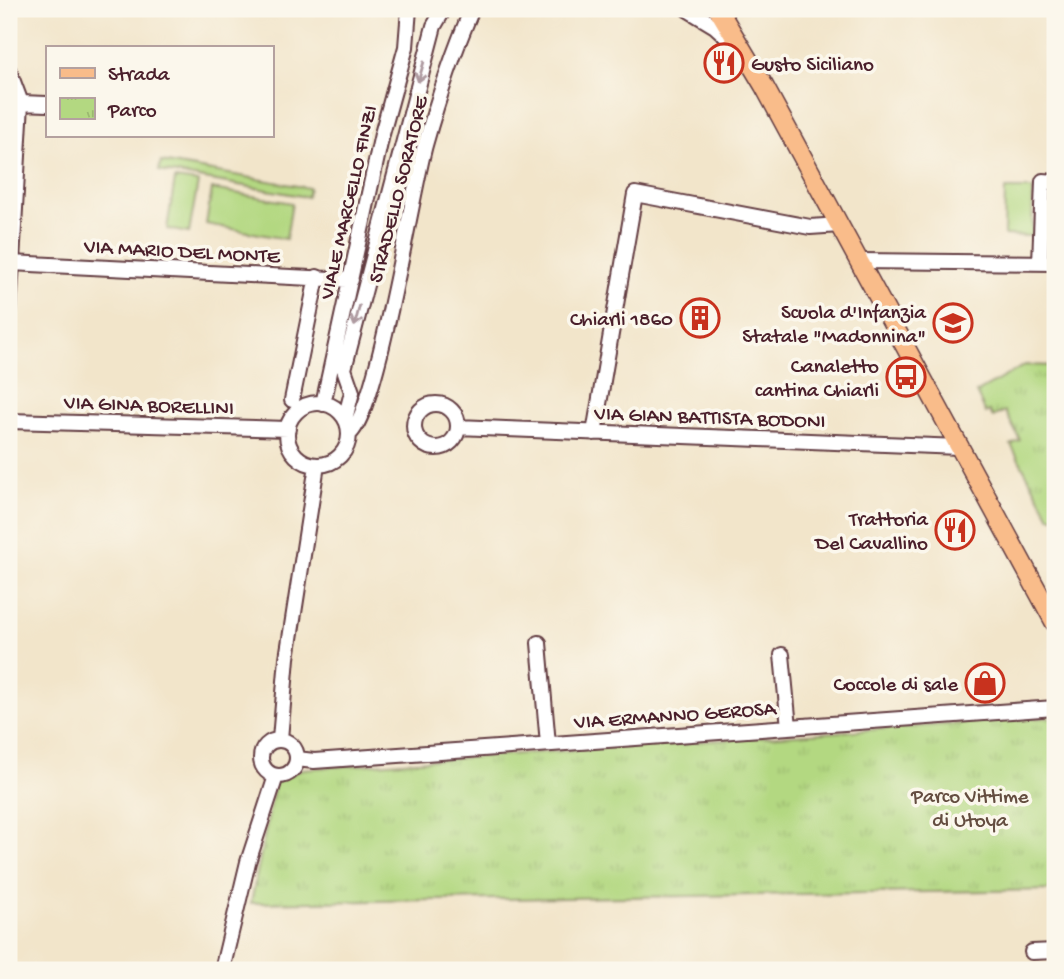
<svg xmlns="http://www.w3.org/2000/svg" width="1064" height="979" viewBox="0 0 1064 979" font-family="'Gochi Hand',sans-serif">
<defs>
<pattern id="park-tufts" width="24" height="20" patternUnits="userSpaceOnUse" patternTransform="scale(1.75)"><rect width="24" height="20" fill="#b3d881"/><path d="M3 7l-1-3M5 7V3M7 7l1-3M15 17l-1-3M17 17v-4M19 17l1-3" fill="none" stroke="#9bb970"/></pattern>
</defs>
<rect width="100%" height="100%" fill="#fbf7ec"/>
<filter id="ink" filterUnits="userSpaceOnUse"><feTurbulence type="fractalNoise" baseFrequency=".0143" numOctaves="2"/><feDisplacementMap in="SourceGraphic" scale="14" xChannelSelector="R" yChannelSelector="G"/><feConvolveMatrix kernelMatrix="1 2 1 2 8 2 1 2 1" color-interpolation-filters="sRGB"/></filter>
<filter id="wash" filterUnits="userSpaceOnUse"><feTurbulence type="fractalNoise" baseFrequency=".00686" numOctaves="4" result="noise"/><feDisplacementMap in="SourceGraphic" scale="28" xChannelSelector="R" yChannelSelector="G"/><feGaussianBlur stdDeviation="1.57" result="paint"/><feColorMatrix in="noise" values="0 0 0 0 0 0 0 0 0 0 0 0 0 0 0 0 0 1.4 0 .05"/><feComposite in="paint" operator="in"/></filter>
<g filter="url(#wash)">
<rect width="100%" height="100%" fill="#f2e5ca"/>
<path fill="url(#park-tufts)" stroke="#7e7c56" stroke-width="2" d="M1025,365L1055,366V517H1050L1011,445L1020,440L1005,411L993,417L989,411L986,413L976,393Z
M1055,717V890L251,903L275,783L302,769Z"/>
<path fill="#b3d881" stroke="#7e7c56" stroke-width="2" d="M161,162L309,188L307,197L159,171Z
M175,179L198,182L189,233L167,229Z
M212,189L292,203L286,239L206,224Z
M1005,189H1033L1032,236L1004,235Z"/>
</g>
<g filter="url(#ink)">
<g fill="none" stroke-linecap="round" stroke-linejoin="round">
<g stroke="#633d43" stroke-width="18">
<path id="minor" d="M687,9L715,26L736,45
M9,71L21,103L9,314
M21,103L47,104
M859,261L1055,263
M11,263L351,280
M1040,263L1043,181L1055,182
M292,400L317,277
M287 434a31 31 0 1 1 62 0a31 31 0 1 1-62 0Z
M323,404L382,134L406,47L409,9
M414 426a22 22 0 1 1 44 0a22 22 0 1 1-44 0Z
M345,419L352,392L344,369L434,26L444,9
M9,421L288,429
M458,427L959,447
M594,433L635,194L810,227L840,225
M349,434C377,415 412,191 425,145C438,99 453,53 472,9
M539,643L548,744
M782,655L789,727
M280,739L287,658L317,465
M261 758a18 18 0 1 1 36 0a18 18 0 1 1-36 0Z
M297,759L314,761L1055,708
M1032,952L1055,951
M222,970L248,862L276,776"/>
</g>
<g stroke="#633d43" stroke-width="21">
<path id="major" d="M718,9L764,86L1055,623"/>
</g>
<use href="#minor" stroke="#fff" stroke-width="14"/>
<use href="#major" stroke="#f9bc8a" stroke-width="18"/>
</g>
<defs><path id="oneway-shaft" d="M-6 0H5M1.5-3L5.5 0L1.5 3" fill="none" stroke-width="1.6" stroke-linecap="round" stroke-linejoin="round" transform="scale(1.75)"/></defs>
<g stroke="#ae9aa0">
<use href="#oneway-shaft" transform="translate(421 72) rotate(106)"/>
<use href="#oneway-shaft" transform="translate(357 316) rotate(104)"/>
</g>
</g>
<defs>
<g id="restaurant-ring" transform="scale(2.0125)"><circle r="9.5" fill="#fbf7ec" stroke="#c8321e" stroke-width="1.5"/><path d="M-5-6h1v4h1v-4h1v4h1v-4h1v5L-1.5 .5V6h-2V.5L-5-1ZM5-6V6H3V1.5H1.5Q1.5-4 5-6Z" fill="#c8321e"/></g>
<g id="building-ring" transform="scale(2.0125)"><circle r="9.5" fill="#fbf7ec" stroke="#c8321e" stroke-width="1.5"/><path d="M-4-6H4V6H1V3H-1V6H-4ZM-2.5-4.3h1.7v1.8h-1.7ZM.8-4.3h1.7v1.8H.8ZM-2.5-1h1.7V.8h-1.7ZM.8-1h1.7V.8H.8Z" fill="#c8321e"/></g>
<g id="school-ring" transform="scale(2.0125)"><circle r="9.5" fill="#fbf7ec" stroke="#c8321e" stroke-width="1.5"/><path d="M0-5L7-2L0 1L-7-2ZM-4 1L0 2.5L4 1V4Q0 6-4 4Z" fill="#c8321e"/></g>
<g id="bus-ring" transform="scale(2.0125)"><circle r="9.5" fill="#fbf7ec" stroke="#c8321e" stroke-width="1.5"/><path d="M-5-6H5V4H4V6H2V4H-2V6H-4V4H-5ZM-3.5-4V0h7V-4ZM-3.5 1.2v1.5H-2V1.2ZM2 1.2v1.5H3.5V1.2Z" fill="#c8321e"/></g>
<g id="shop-ring" transform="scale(2.0125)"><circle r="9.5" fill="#fbf7ec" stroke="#c8321e" stroke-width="1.5"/><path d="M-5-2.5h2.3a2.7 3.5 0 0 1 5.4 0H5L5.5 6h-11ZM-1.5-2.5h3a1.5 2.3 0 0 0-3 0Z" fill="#c8321e"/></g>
</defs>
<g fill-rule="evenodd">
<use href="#restaurant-ring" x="724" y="63"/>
<use href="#building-ring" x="700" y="318"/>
<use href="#school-ring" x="953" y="323"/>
<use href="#bus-ring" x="906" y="377"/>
<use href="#restaurant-ring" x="955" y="530"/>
<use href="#shop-ring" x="985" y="683"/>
</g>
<g text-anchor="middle" stroke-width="7" stroke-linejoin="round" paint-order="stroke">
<g font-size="21" fill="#4a1f2b" stroke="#fbf7ec" text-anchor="end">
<text x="751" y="70" text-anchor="start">Gusto Siciliano</text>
<text x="926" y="318">Scuola d'Infanzia<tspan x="926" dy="24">Statale "Madonnina"</tspan></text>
<text x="673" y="325">Chiarli 1860</text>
<text x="879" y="372">Canaletto<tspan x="879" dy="24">cantina Chiarli</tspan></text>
<text x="928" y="525">Trattoria<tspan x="928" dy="24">Del Cavallino</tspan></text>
<text x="958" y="690">Coccole di sale</text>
</g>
<g font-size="21" fill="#4a1f2b" stroke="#fbf7ec">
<text transform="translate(397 189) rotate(-76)" y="7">STRADELLO SORATORE</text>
<text transform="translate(347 202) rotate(-77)" y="7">VIALE MARCELLO FINZI</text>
<text transform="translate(182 250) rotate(3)" y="7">VIA MARIO DEL MONTE</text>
<text transform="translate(149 404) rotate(2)" y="7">VIA GINA BORELLINI</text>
<text transform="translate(710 416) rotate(2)" y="7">VIA GIAN BATTISTA BODONI</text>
<text transform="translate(675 714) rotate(-4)" y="7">VIA ERMANNO GEROSA</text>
</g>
<g font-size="21" fill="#644d40" stroke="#fbf7ec">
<text x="970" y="802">Parco Vittime<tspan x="970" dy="24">di Utoya</tspan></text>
</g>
</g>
<rect width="1064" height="979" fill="none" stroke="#fbf7ec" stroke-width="35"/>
<rect x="46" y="46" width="228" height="91" fill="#fbf7ec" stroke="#b4a19f" stroke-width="2"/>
<rect x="60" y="68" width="35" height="10" fill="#f9bc8a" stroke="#b4a19f" stroke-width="2"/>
<text x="108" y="80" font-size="21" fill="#4a1f2b">Strada</text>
<rect x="60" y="98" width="35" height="21" fill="url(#park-tufts)" stroke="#b4a19f" stroke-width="2"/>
<text x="108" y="116" font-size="21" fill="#4a1f2b">Parco</text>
</svg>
